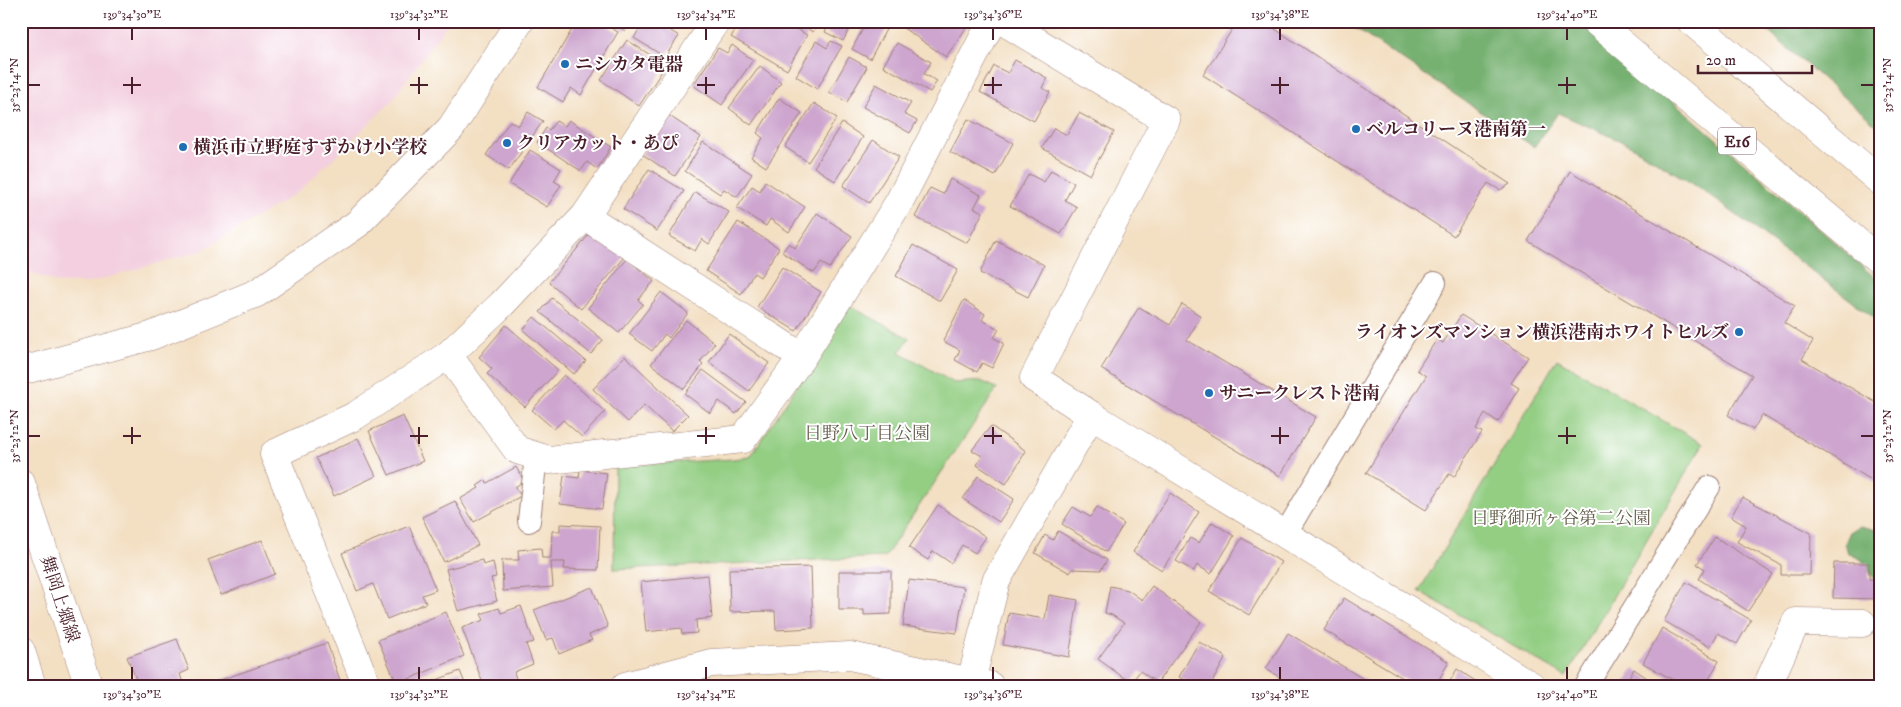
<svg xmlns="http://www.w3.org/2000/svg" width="1901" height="707" viewBox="0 0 1901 707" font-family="'IM FELL DW Pica','Noto Serif JP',serif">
<rect width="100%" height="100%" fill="#fff"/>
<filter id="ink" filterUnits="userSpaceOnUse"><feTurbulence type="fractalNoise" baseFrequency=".02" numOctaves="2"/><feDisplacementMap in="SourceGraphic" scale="10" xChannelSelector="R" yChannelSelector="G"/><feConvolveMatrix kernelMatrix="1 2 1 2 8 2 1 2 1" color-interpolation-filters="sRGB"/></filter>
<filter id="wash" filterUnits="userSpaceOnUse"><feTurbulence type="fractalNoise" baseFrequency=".0096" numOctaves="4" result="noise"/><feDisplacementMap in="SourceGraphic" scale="20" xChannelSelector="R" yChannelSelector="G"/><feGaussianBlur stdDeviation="1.12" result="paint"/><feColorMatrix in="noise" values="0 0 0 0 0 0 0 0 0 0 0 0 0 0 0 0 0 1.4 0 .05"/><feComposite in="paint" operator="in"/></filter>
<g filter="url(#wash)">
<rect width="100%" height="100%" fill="#f3dfc2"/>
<path fill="#f3cfdf" d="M21,21H449L391,102L298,192L201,251L89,283H58L21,269Z"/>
<path fill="#93ce83" stroke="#6e7657" d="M850,306L909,338L900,352L954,383L981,381L997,389L885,557L614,569L615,466L733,459L750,457Z
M1557,359L1703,444L1566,677L1419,591Z"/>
<path fill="#76b171" stroke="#60684e" d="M1344,21H1581L1880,282V322L1704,191L1630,145L1558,113L1534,147Z
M1756,21H1880V128Z
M1860,526L1880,531V638L1876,637V581L1862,560L1848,553L1845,543L1850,532Z"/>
<g id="blocks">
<path fill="#cda5cf" d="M577,21H599L618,32L581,95L571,88L563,102L538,87Z
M611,21H631L625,31Z
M644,21H655L679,36L665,57L634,38Z
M670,21H688L683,29Z
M741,21H783L807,35L787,70L731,37Z
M795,21H820L813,32Z
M831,21H854L843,41L825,32Z
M867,21H885L889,24L870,59L852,49Z
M893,21H962L968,25L946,57Z
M1223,21H1263L1510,184L1500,190L1488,183L1454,236L1203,75L1233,28Z
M627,40L666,65L639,106L601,80Z
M816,41L827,48L831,41L842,46L817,89L796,76Z
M897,43L931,62L924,74L937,81L930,92L883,66Z
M732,45L753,60L722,105L693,85L718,48L727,53Z
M849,57L867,67L847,102L829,92Z
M1015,60L1047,78L1042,88L1050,92L1034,121L980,92L994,66L1008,73Z
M760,66L781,82L751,125L729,108Z
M876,84L911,103L904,114L917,121L910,133L863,107Z
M779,98L802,113L766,167L751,157L763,138L757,133Z
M814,103L837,118L808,162L785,147Z
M528,112L543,121L509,170L486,155L510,121L518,126Z
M1079,113L1114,132L1090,175L1042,148L1054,128L1067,135Z
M668,115L701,137L675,176L642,154Z
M968,119L1013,143L995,176L950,152Z
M569,120L611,147L597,169L587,162L581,171L537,142L546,128L549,130L556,121L565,126Z
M842,123L863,137L835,181L814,167Z
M873,140L899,157L869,203L843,186Z
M703,142L752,174L737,197L724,189L720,194L685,171Z
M530,150L561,169L554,181L561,185L547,207L509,184Z
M649,169L684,191L657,231L623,209Z
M1051,170L1074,183L1065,200L1077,207L1061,234L1010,206L1029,174L1044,182Z
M1570,171L1795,306L1784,323L1813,341L1802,359L1880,405V485L1762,415L1753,430L1728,415L1752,375L1528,241Z
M950,179L981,195L974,208L983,212L967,243L915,217L930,188L943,194Z
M765,181L805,207L789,232L770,219L766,226L737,208L752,186L760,191Z
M695,192L729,212L709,244L702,239L695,251L669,236Z
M817,213L852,236L830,268L821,263L814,273L782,252L789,243L795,248Z
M738,222L779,248L760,277L754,273L741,294L706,271Z
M593,230L625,257L581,309L549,282Z
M996,240L1044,265L1028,297L980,273Z
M913,245L958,270L940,301L896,276Z
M627,259L654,281L638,300L643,304L619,333L588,308Z
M782,267L821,292L796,331L757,307Z
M661,292L688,313L669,338L665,334L652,351L629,334Z
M552,298L603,340L591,354L540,312Z
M964,300L985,314L982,320L999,329L994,338L1004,343L992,368L982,363L977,372L955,360L960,350L943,341Z
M1182,304L1201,316L1187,340L1316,417L1280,476L1101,369L1139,307L1170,325Z
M1461,315L1528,357L1511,383L1519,388L1498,422L1485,413L1476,429L1482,432L1454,477L1449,474L1426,510L1366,473L1426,376L1417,370L1437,339L1443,343Z
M534,317L586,361L574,374L523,330Z
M686,320L715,343L700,362L703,365L684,389L651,364Z
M506,325L558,370L525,407L487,374L492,369L479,357Z
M729,334L769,363L749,391L709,362Z
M625,356L688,415L672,431L644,405L628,422L593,389Z
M703,370L746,402L736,414L719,401L710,413L685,394Z
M564,375L605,412L582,437L563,420L554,429L532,410Z
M403,416L423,461L389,475L369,431Z
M991,426L1026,451L1006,484L977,465L982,456L972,450Z
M358,438L376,476L334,496L316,458Z
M516,467L524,481L515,487L521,496L474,522L460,499L479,488L477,486L486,480L487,483Z
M580,470L607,473L602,509L560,504L564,476L579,478Z
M978,476L1014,499L999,522L963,499Z
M1170,493L1199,512L1162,570L1133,552Z
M1742,497L1811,533L1810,575H1781V565L1737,542L1746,526L1731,517Z
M455,501L478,545L444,562L422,517Z
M938,505L986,537L975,553L962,545L951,563L933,551L928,560L909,548Z
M1073,507L1090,517L1097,507L1124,524L1106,552L1062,524Z
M1212,522L1234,536L1211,574L1197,565L1194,571L1176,561L1190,538L1199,543Z
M560,524L600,526L598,570L564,569L565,562H551L553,587L503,591L502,560H519L518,550L541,548L542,558H551L552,531H560Z
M409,526L436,590L422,595L426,603L387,619L373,584L357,591L342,553Z
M1058,531L1107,560L1101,570L1072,569L1070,573L1035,553L1045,535L1053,540Z
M1715,537L1773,574L1748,611L1699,579L1705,569L1697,564Z
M1242,538L1281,562L1249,615L1209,591Z
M262,540L275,574L221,595L208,560Z
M482,560L483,565L493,562L496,577L491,578L497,601L458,611L446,569Z
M1834,563H1869V579H1880V599L1833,598Z
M811,567L813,628L776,630L775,611L730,612L729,569Z
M839,571H891V614L864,615V610H839Z
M708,575L712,618L696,620L697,633L682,634L681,628L646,632L641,582Z
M909,580L964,587L957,633L903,626Z
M1686,582L1751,620L1737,644L1718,633L1710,647L1664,621Z
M1110,586L1128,590L1142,600L1152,586L1201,622L1157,683L1140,671L1131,683L1098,659L1124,623L1112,615L1105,613Z
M592,587L608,627L589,635L592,640L559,654L553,638L546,640L534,610Z
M1049,595L1078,600L1069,657L1003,645L1009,613L1045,619Z
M1344,598L1449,662L1435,686H1416L1324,630Z
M521,606L534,642L526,644L533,664L514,672L518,685L484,686L462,628L484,620L481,614L499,608L501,613Z
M446,612L464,656L397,684L378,640Z
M1662,628L1719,661L1705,686H1684L1643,663Z
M1288,633L1375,686H1294L1266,669Z
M177,639L189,670L180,674L183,683L176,686H139L127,657Z
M1199,642L1226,657L1210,686H1195L1179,677Z
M327,643L342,686H206V685Z
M1457,669L1483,686H1447Z
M1634,669L1659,686H1623Z
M460,671L466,686H421Z
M825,682L871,683V686H825Z"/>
</g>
</g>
<g filter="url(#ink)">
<use href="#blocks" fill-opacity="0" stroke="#9e7f76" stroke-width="1"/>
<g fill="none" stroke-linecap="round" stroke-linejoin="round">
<g stroke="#9e7f76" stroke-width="24">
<path id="lane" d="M529,521L536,456
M1285,534L1435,283
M1586,686L1709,487"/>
</g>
<g stroke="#9e7f76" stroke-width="29">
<path id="street" d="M1003,21L1166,120L1034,378L1091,415L1532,686
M585,216L802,357
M448,355L517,450L549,460L743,439L802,357L899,202L992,21
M367,686L274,454L355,416L448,355L502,304L585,216L716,21
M625,686L711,663L850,656L990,686
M970,686L996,581L1091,415
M1767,686L1796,622L1862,623"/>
</g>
<g stroke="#9e7f76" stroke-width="29">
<path id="secondary" d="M21,371L151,336L257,293L357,224L451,128L520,21
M21,483L89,686
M21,651L32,686"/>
</g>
<g stroke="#9e7f76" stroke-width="29">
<path id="highway" d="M1595,21L1880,261
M1691,21L1880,181"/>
</g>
<use href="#lane" stroke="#fff" stroke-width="22"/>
<use href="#street" stroke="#fff" stroke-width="28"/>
<use href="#secondary" stroke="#fff" stroke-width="28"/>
<use href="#highway" stroke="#fff" stroke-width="28"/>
</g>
</g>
<path fill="none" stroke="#4a1f2b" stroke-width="2" d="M132,28V40M419,28V40M706,28V40M993,28V40M1280,28V40M1567,28V40M132,77V94M419,77V94M706,77V94M993,77V94M1280,77V94M1567,77V94M28,85H40M123,85H141M410,85H428M697,85H715M984,85H1002M1271,85H1289M1558,85H1576M1861,85H1874M132,427V444M419,427V444M706,427V444M993,427V444M1280,427V444M1567,427V444M28,436H40M123,436H141M410,436H428M697,436H715M984,436H1002M1271,436H1289M1558,436H1576M1861,436H1874M132,667V680M419,667V680M706,667V680M993,667V680M1280,667V680M1567,667V680"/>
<g fill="#1f6fb2" stroke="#fff" stroke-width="2">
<circle cx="565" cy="64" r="5"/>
<circle cx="1356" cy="129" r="5"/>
<circle cx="507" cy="143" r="5"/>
<circle cx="183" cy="147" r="5"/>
<circle cx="1739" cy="332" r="5"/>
<circle cx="1209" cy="393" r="5"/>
</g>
<g text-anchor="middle" stroke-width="4" stroke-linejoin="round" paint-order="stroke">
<rect fill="#fff" stroke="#80626b" stroke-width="1" x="1718" y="127.5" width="38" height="27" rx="4"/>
<g font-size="16" font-weight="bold" fill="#4a1f2b">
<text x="1737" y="147">E16</text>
</g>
<g font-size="18" font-weight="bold" fill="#4a1f2b" stroke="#fff" text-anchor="start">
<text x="575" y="70">ニシカタ電器</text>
<text x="1366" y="135">ベルコリーヌ港南第一</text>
<text x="517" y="149">クリアカット・あぴ</text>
<text x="193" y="153">横浜市立野庭すずかけ小学校</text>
<text x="1729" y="338" text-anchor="end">ライオンズマンション横浜港南ホワイトヒルズ</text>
<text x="1219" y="399">サニークレスト港南</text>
</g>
<g font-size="18" fill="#645c4a" stroke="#fff">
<text x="867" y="439">日野八丁目公園</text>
<text x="1561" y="524">日野御所ヶ谷第二公園</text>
</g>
<g font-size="18" fill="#4a1f2b" stroke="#fff">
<text transform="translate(60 599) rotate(72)" y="6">舞岡上郷線</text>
</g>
</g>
<rect width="1901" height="707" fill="none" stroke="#fff" stroke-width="55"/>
<path d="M1698 65v8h114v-8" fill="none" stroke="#4a1f2b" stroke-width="2.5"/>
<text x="1706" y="65" font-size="15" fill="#4a1f2b" stroke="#ffffff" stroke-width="4" paint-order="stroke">20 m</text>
<rect x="28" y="28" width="1846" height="652" fill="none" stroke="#4a1f2b" stroke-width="2"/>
<g font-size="12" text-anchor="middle" fill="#4a1f2b">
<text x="132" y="18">139°34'30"E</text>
<text x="419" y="18">139°34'32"E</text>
<text x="706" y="18">139°34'34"E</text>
<text x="993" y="18">139°34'36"E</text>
<text x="1280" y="18">139°34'38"E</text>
<text x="1567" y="18">139°34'40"E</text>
<text transform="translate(14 85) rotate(-90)" y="4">35°23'14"N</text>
<text transform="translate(1887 85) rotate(-90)" y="4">35°23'14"N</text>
<text transform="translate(14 436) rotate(-90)" y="4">35°23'12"N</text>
<text transform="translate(1887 436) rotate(-90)" y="4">35°23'12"N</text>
<text x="132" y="698">139°34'30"E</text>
<text x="419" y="698">139°34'32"E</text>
<text x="706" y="698">139°34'34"E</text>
<text x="993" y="698">139°34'36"E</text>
<text x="1280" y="698">139°34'38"E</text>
<text x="1567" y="698">139°34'40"E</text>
</g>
</svg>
